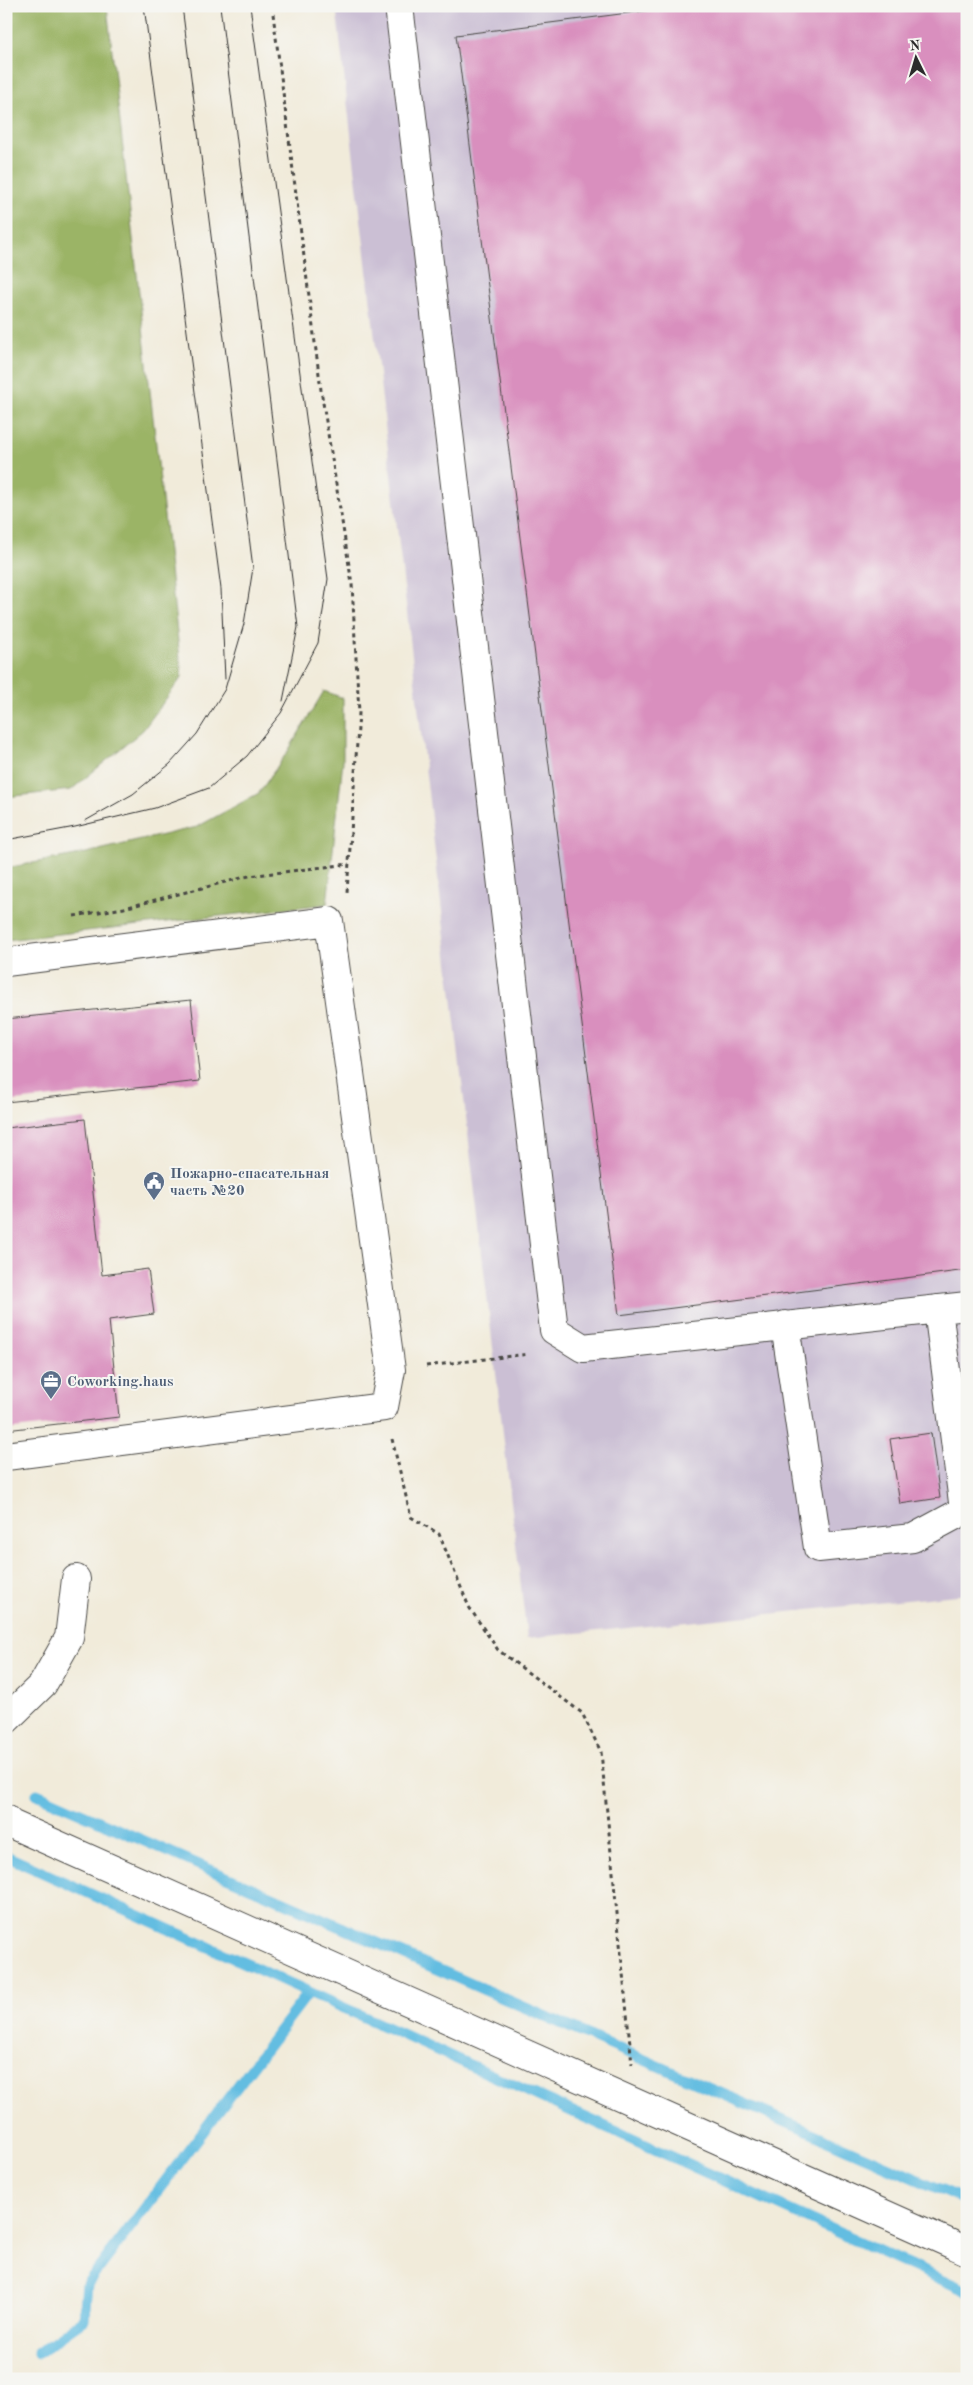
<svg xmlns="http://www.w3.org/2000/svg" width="973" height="2385" viewBox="0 0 973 2385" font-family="'Old Standard TT',serif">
<rect width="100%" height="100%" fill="#f6f6f2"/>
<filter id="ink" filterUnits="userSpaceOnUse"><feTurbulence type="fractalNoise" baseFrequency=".02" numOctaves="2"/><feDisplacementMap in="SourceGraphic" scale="10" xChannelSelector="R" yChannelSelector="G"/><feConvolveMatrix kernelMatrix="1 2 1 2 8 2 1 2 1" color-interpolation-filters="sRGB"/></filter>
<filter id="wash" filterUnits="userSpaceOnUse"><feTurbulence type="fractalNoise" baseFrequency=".0096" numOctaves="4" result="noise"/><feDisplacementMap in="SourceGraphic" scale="20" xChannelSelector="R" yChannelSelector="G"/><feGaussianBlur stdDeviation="1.12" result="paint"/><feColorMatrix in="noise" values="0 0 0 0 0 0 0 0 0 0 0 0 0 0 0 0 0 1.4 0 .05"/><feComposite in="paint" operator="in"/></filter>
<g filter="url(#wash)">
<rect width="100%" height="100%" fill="#f1ebda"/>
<path fill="#cbbfd4" d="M336,6H967V1594L527,1638Z"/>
<path fill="#9bb466" stroke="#637048" d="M6,6H107L182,677L143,730L71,790L6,797Z
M324,691L343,698V761L327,904L6,940V868L86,853L197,827L259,793L288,751Z"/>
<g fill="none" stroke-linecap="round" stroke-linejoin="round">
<path stroke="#63bde1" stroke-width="11" d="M37,1794L967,2201
M6,1856L309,1992
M38,2353L84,2320L87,2284L309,1992L967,2291"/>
</g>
<g id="blocks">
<path fill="#d98fbe" d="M683,6H967V1270L619,1315L456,35Z
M191,1000L200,1081L6,1102V1019Z
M85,1119L102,1275L148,1269L154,1314L109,1320L119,1417L6,1430V1128Z
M931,1433L940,1498L900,1504L890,1439Z"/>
</g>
</g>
<g filter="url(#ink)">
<use href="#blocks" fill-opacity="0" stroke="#494845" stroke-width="1"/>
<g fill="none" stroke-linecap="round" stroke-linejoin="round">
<g stroke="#494845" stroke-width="30">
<path id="minor" d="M399,6L554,1330L583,1348L967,1306
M6,962L329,921L391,1370L384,1407L6,1456
M938,1309L964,1510
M785,1325L818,1548L913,1538L967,1509
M6,1720L43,1684L69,1638L76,1579
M6,1819L11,1824L967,2251"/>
</g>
<path stroke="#494845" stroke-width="3" stroke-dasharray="4 4" stroke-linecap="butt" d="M272,6L321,390L352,584L359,713L347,892
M74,916L124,908L249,876L349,864
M426,1366L529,1354
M392,1439L411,1517L439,1534L469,1607L498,1650L582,1713L601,1752L632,2064"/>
<use href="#minor" stroke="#fff" stroke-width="28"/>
<path stroke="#2b2b2b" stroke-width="1" d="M144,6L221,589L225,679
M220,6L298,627L283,701
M85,821L133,794L170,764L197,734L225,689L244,624L253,568L182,6
M6,840L75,827L155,808L209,788L247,756L281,713L318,643L328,579L250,6
M6,2368L13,2379"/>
</g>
</g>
<defs>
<g id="civic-pin" transform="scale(1.125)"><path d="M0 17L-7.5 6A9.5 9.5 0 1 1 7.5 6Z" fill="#5c6f8a" stroke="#f6f6f2"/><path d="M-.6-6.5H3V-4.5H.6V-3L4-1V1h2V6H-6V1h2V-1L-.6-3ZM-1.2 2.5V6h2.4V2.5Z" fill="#fff"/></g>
<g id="office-pin" transform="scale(1.125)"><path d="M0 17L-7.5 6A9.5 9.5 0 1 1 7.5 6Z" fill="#5c6f8a" stroke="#f6f6f2"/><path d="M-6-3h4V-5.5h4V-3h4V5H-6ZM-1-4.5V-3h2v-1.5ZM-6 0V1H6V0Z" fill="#fff"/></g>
</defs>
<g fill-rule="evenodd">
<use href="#civic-pin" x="154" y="1182"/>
<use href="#office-pin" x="51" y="1381"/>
</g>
<g text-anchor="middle" stroke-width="4" stroke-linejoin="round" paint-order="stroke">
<g font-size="15" font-weight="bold" fill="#4e5e75" stroke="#f6f6f2" text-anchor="start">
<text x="170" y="1178">Пожарно-спасательная<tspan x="170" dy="17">часть №20</tspan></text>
<text x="67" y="1386">Coworking.haus</text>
</g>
</g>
<rect width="973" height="2385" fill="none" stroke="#f6f6f2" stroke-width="25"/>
<g transform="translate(916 58) rotate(355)" stroke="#f6f6f2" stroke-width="4" paint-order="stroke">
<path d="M0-4L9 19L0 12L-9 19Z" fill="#2b2b2b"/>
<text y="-8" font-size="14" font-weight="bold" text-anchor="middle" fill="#2b2b2b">N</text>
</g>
</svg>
